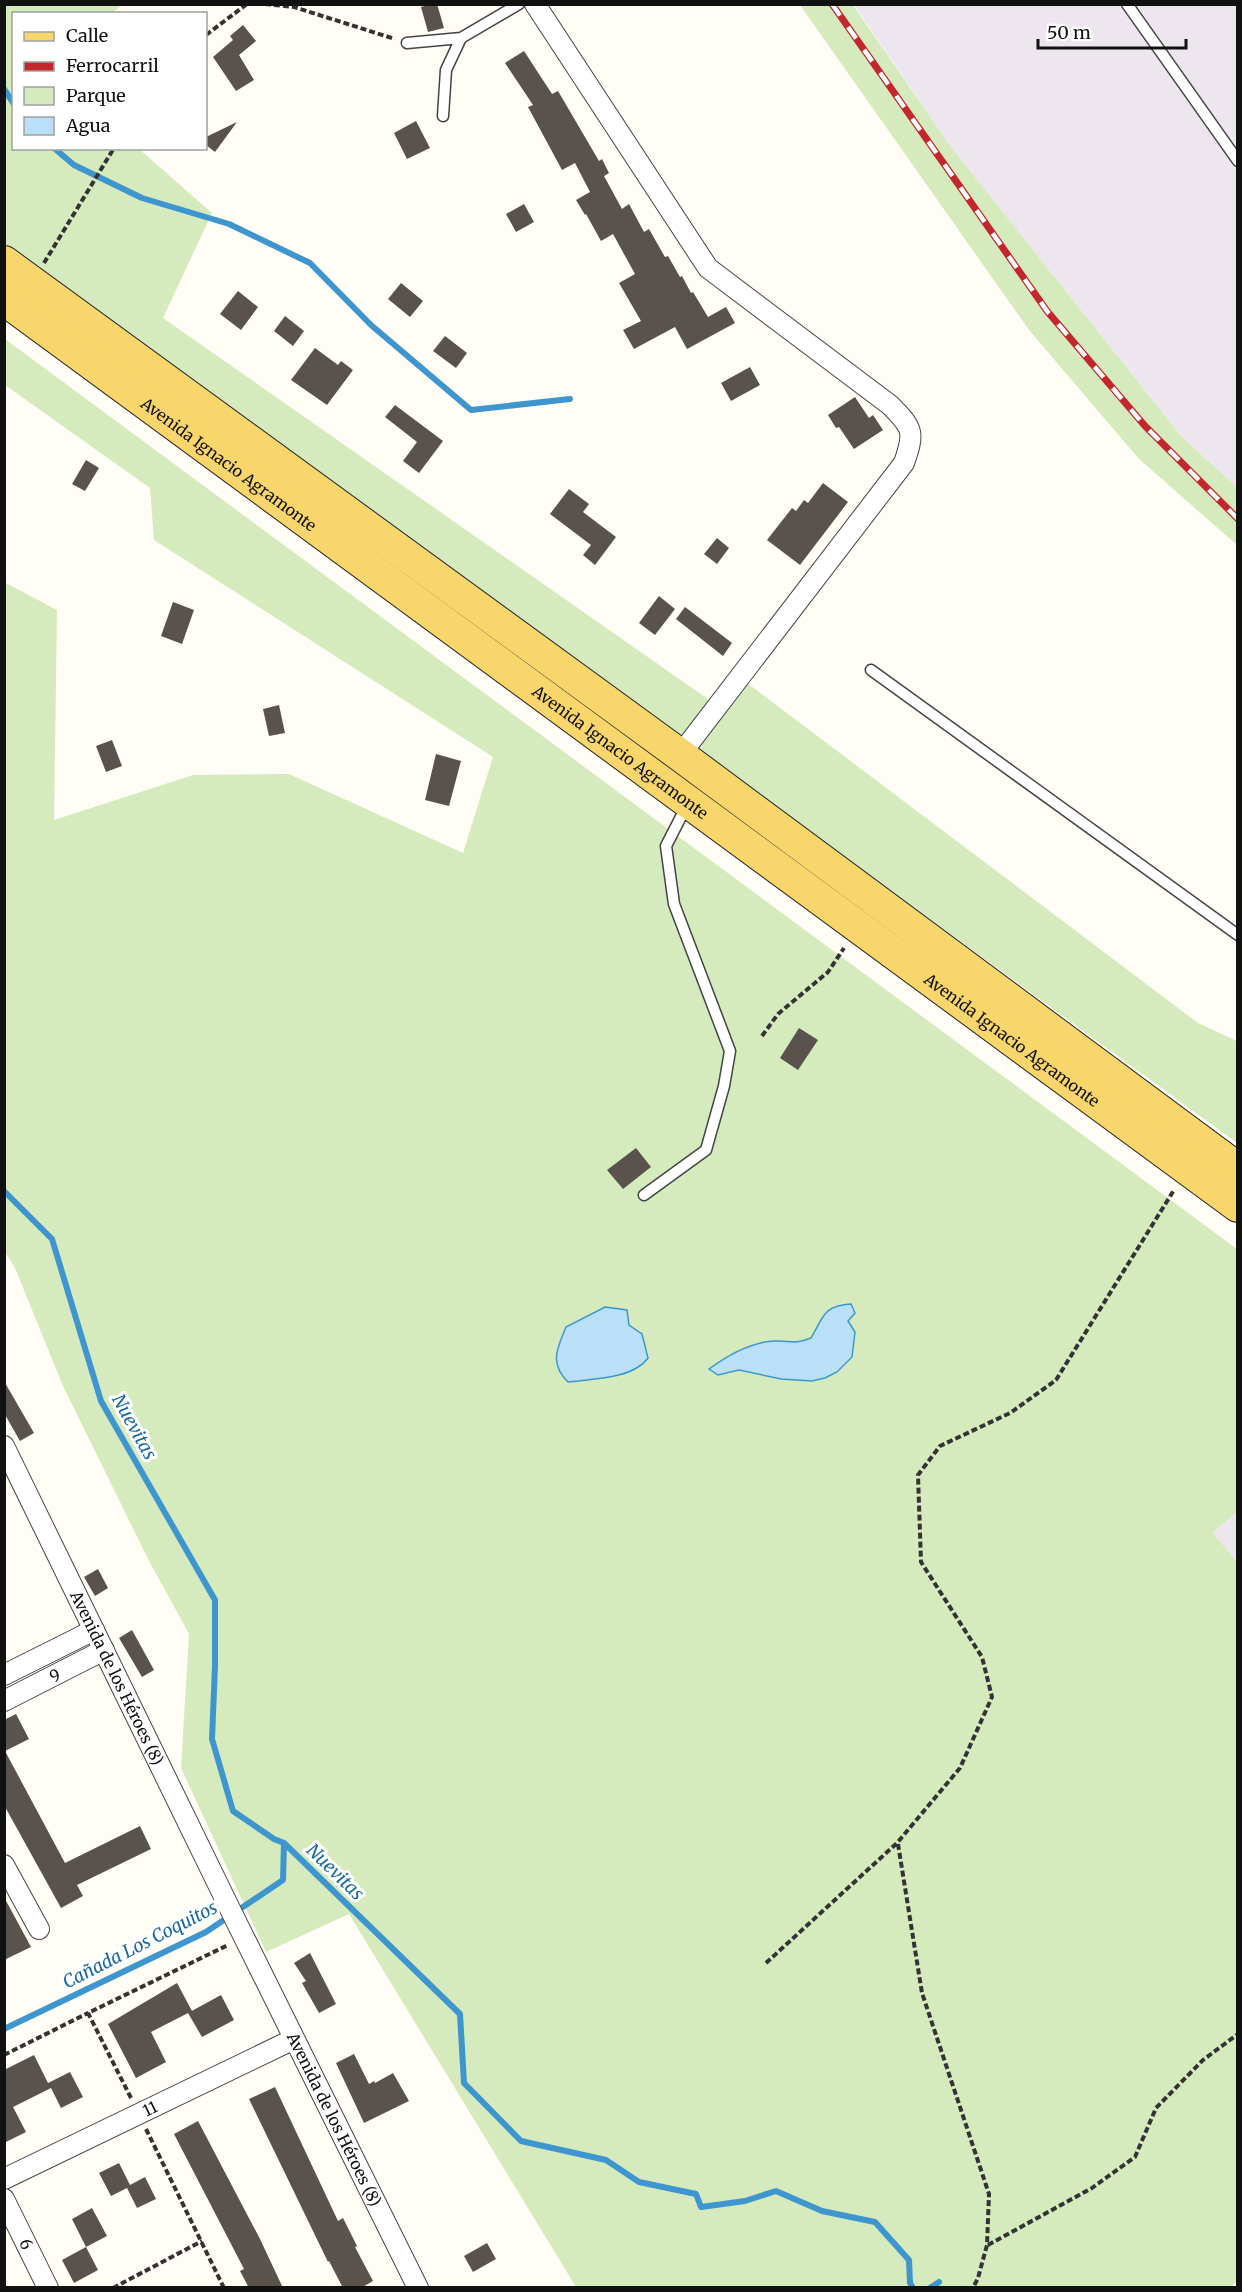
<svg xmlns="http://www.w3.org/2000/svg" width="1242" height="2292" viewBox="0 0 1242 2292" font-family="Merriweather,serif">
<rect width="100%" height="100%" fill="#fffdf5"/>
<path fill="#eee6ef" d="M854,5H1237V487L1182,437L951,147Z
M1237,1512V1562L1213,1533Z"/>
<path fill="#d5ebbd" d="M5,5H122L112,13L14,14V148L139,149L212,213L163,318L725,711L747,683L1198,1023L1237,1041V1143L5,245Z
M800,5H853L951,147L1182,437L1237,487V545L1139,459L1029,330Z
M5,339L1237,1249V1512L1213,1533L1238,1563V2280L1231,2287H576L349,1914L266,1952L181,1768L189,1634L148,1559L63,1386L15,1268L5,1252L4,582L57,610L54,820L193,775L289,774L463,853L493,757L154,540L150,488L5,385Z"/>
<path fill="#b9e0f7" stroke="#3f96cf" stroke-width="1.5" d="M851,1304L855,1313L848,1321L855,1332L852,1357L837,1372L825,1378L812,1381L781,1379L739,1370L718,1375L709,1369C728,1355 750,1342 774,1341C791,1340 793,1345 811,1338C824,1316 823,1306 851,1304Z
M605,1307L627,1310L629,1325L642,1334L648,1358C633,1379 592,1379 568,1382C549,1363 557,1349 566,1327Z"/>
<g fill="none" stroke-linecap="round" stroke-linejoin="round">
<path stroke="#3f96cf" stroke-width="6" d="M4,89L14,104
M54,148L74,165L142,198L229,224L310,263L371,325L471,410L570,399
M4,1191L52,1239L101,1401L215,1600V1666L212,1739L233,1811L274,1839L284,1843L460,2014L464,2083L521,2141L606,2160L639,2182L696,2194L701,2207L745,2201L776,2191L822,2211L875,2222L909,2260L910,2283L913,2288
M4,2029L206,1932L283,1880L284,1843
M930,2288L939,2282"/>
</g>
<path fill="#5a524d" d="M431,4H437L444,28L428,32L421,7Z
M243,25L256,41L239,55L254,80L236,91L213,57L233,40L230,36Z
M524,51L552,94L558,91L599,161L602,159L609,173L604,176L622,209L629,204L644,232L649,229L665,257L668,256L680,277L682,276L691,293L693,292L708,317L726,307L735,323L687,349L675,327L634,349L623,330L641,321L619,283L635,274L613,234L601,241L586,214L585,215L576,200L590,192L575,163L562,170L528,107L533,105L505,63Z
M416,121L430,148L407,159L394,133Z
M237,122L215,152L206,145V137Z
M524,204L534,222L516,232L506,214Z
M401,283L423,301L410,317L388,299Z
M238,291L258,307L241,330L220,314Z
M285,316L304,331L293,346L274,331Z
M445,336L467,353L456,368L433,351Z
M315,348L338,365L341,361L353,370L327,405L291,380Z
M750,367L760,385L731,401L721,383Z
M855,397L869,418L873,415L883,430L854,449L839,427L836,428L828,415Z
M395,405L443,441L419,473L403,461L417,442L385,417Z
M86,460L99,468L85,491L72,484Z
M823,483L848,502L800,565L767,540L792,508L796,511L804,500L808,503Z
M569,489L589,504L583,512L616,537L595,565L583,555L591,545L550,514Z
M717,538L729,548L717,564L704,554Z
M659,596L675,609L655,635L639,623Z
M173,602L194,610L182,644L161,636Z
M685,607L732,643L723,656L676,619Z
M279,705L285,733L269,736L263,709Z
M112,740L122,766L106,772L96,746Z
M436,754L461,761L449,806L425,800Z
M799,1028L818,1040L798,1070L780,1058Z
M636,1148L651,1167L623,1189L607,1170Z
M4,1381L34,1433L20,1441L4,1413Z
M98,1569L108,1588L95,1596L84,1577Z
M132,1630L154,1670L142,1677L119,1638Z
M16,1714L29,1739L5,1751L65,1863L140,1826L151,1849L77,1885L83,1896L61,1908L4,1805V1720Z
M4,1897L31,1947L4,1960Z
M310,1953L336,2004L319,2013L302,1983L306,1981L294,1963Z
M177,1983L192,2011L151,2032L166,2062L136,2078L108,2024Z
M221,1995L234,2020L202,2037L188,2013Z
M354,2054L369,2084L374,2081L375,2083L393,2073L409,2101L364,2123L336,2063Z
M34,2055L48,2083L70,2072L83,2097L61,2108L51,2088L13,2107L26,2132L4,2143V2070Z
M275,2087L338,2221L343,2218L357,2246L355,2247L373,2281L361,2288H343L329,2261L328,2262L249,2099Z
M198,2121L260,2239L283,2288H249L240,2271L244,2269L174,2134Z
M119,2163L130,2185L145,2177L156,2199L137,2208L127,2188L111,2196L99,2173Z
M92,2208L107,2236L86,2247L72,2219Z
M487,2243L496,2259L473,2272L464,2256Z
M86,2247L98,2270L74,2283L62,2260Z"/>
<g fill="none" stroke-linecap="round" stroke-linejoin="round">
<g stroke="#444" stroke-width="13">
<path id="service" d="M1127,4L1238,161
M407,43L461,38L519,4
M443,116L446,70L461,38
M871,670L1238,935
M644,1195L706,1150L724,1086L730,1051L674,904L666,846L687,805"/>
</g>
<g stroke="#444" stroke-width="22">
<g id="minor">
<path d="M535,4L708,268L890,405C913,428 915,432 904,463L680,755"/>
<path id="s1" d="M4,1446L231,1911L418,2288"/>
<path d="M4,1675L94,1630"/>
<path id="s2" d="M4,1701L104,1650"/>
<path d="M4,1865L39,1929"/>
<path id="s3" d="M4,2179L294,2039"/>
<path id="s4" d="M4,2199L48,2288"/>
</g>
</g>
<g stroke="#222" stroke-width="34">
<g id="primary">
<path d="M4,262L680,755L1238,1169"/>
<path id="s5" d="M4,299L1238,1206"/>
</g>
</g>
<path stroke="#333" stroke-width="4" stroke-dasharray="6 3" stroke-linecap="butt" d="M265,4L294,7L395,39
M206,35L247,4
M44,263L114,148
M762,1036L778,1014L828,972L844,948
M898,1844L922,1993L989,2194L987,2245L978,2278L973,2288
M766,1963L897,1843L960,1768L992,1697L982,1657L921,1562L918,1475L940,1446L1010,1413L1056,1380L1174,1190
M4,2055L88,2013
M131,2098L88,2013L228,1945
M146,2129L224,2288
M988,2245L1092,2188L1135,2157L1156,2108L1203,2060L1238,2034
M113,2288L202,2241"/>
<use href="#service" stroke="#fff" stroke-width="10"/>
<use href="#minor" stroke="#fff" stroke-width="20"/>
<use href="#primary" stroke="#f9d66b" stroke-width="32"/>
<g stroke="#c4262e" stroke-width="7">
<path id="rail" d="M832,4L1047,311L1145,426L1238,519"/>
</g>
<use href="#rail" stroke="#fff" stroke-width="4.5" stroke-dasharray="14" stroke-linecap="butt"/>
</g>
<g text-anchor="middle" stroke-width="6" stroke-linejoin="round" paint-order="stroke">
<g font-size="16" fill="#111" stroke="#fff">
<text dy="6" stroke="none"><textPath href="#s5" startOffset="279">Avenida Ignacio Agramonte</textPath></text>
<text dy="6" stroke="none"><textPath href="#s5" startOffset="765">Avenida Ignacio Agramonte</textPath></text>
<text dy="6" stroke="none"><textPath href="#s5" startOffset="1251">Avenida Ignacio Agramonte</textPath></text>
<text dy="6" stroke="none"><textPath href="#s2" startOffset="57">9</textPath></text>
<text dy="6" stroke="none"><textPath href="#s1" startOffset="258">Avenida de los Héroes (8)</textPath></text>
<text dy="6" stroke="none"><textPath href="#s3" startOffset="162">11</textPath></text>
<text dy="6" stroke="none"><textPath href="#s1" startOffset="750">Avenida de los Héroes (8)</textPath></text>
<text dy="6" stroke="none"><textPath href="#s4" startOffset="50">6</textPath></text>
</g>
<g font-size="18" font-style="italic" fill="#1768a6" stroke="#fff">
<text transform="translate(134 1427) rotate(61)" y="6">Nuevitas</text>
<text transform="translate(335 1872) rotate(44)" y="6">Nuevitas</text>
<text transform="translate(140 1945) rotate(-27)" y="6">Cañada Los Coquitos</text>
</g>
</g>
<rect width="1242" height="2292" fill="none" stroke="#111111" stroke-width="12"/>
<rect x="12" y="12" width="195" height="138" fill="#ffffff" stroke="#a0a0a0" stroke-width="1.5"/>
<rect x="24" y="32" width="30" height="9" fill="#f9d66b" stroke="#a0a0a0" stroke-width="1.5"/>
<text x="66" y="42" font-size="18" fill="#111111">Calle</text>
<rect x="24" y="62" width="30" height="9" fill="#c4262e" stroke="#a0a0a0" stroke-width="1.5"/>
<text x="66" y="72" font-size="18" fill="#111111">Ferrocarril</text>
<rect x="24" y="87" width="30" height="18" fill="#d5ebbd" stroke="#a0a0a0" stroke-width="1.5"/>
<text x="66" y="102" font-size="18" fill="#111111">Parque</text>
<rect x="24" y="117" width="30" height="18" fill="#b9e0f7" stroke="#a0a0a0" stroke-width="1.5"/>
<text x="66" y="132" font-size="18" fill="#111111">Agua</text>
<path d="M1038 39v9h148v-9" fill="none" stroke="#111111" stroke-width="3"/>
<text x="1047" y="39" font-size="18" fill="#111111" stroke="#ffffff" stroke-width="4.5" paint-order="stroke">50 m</text>
</svg>
